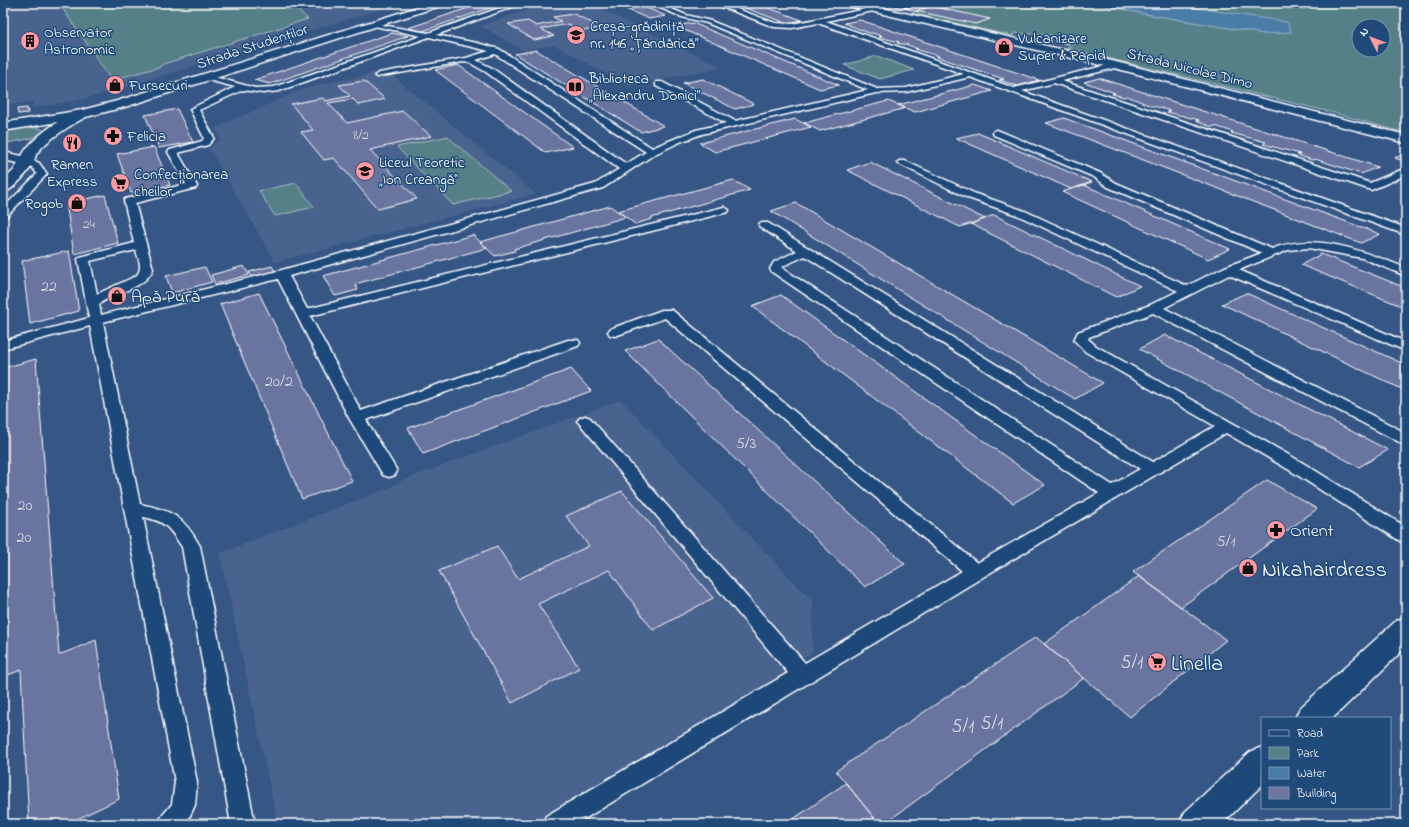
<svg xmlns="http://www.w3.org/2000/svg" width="1409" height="827" viewBox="0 0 1409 827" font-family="'Indie Flower',sans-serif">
<rect width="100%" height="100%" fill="#365785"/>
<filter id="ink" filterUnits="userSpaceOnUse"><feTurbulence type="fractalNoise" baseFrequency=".025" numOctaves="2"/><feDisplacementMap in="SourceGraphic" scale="8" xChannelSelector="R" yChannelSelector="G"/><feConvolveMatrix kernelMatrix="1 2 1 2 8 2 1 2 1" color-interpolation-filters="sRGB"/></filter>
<g filter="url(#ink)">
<path fill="#4a638f" d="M3,3H401L85,99L32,108L33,101L3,106Z
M548,3H587L722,67L628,86L555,45L522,50L481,26Z
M872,3H931L936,4L910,13L868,4Z
M1014,33L1050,35L1079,42L1066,48L1013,36Z
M387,71L536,194L275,262L209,148L221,139L215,128L304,89L323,84Z
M621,400L813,602L812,653L790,666L794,670L536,824H278L220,553L389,488L403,480Z"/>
<path fill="#568087" stroke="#aac0c3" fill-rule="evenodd" d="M59,3H289L308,19L163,64L160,67L111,80L81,35H78L79,33Z
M931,3H1093L1146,14L1265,34L1291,32L1200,9L1165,3H1406V133L1334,113L1066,48L1078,41L1050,35L1014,33L1013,36L911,13L936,4ZM1359,26H1383V50H1359Z
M877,56L914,70L880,79L844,65Z
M25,127L39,128L45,131L33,138L3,144V131Z
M448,136V137L511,191L453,205L397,147Z
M296,183L314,207L275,216L259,191Z"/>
<path fill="#4a7ba7" stroke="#92b0ca" d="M1093,3H1165L1287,22L1291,32L1264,34L1146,14Z"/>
<path fill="#6b759f" stroke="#fff" d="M483,3H504L423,31L408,28Z
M612,3H635L666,16L649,19Z
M732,3H755L802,20L786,23Z
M893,3H916L919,4L904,8L887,5Z
M919,4L931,6L916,11L904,8Z
M931,6L990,19L976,24L916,11Z
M574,14L602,28L581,31L568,24L541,29L554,36L534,40L508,24L528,21L536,26L561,21L553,17Z
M860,20L1039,80L1018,86L999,80L1004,79L937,57L939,56L915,49H918L908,45L897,43L899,42L879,37L882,36L872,33H869L844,23Z
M693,23L839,85L820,89L675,26Z
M392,33L408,36L270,84L254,80Z
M1059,38L1073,41L1068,44L1054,41Z
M37,39L38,41L32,43H20L26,40Z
M536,50L664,126L641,132L515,54Z
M458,65L573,147L546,153L435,70Z
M1099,78L1378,167L1361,174L1315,159L1312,160L1297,155L1300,154L1263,144L1266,142L1231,133L1233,132L1215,126L1212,127L1196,121L1199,120L1167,112L1170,111L1154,106H1151L1127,96L1124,97L1112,94L1115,93L1084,82Z
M703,79L754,104L735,109L683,83Z
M364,81L385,99L359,105L353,99L328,103L347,123L403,111L431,136L370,150L417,199L378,209L334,158L324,160L301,132L313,130L291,104L323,98L325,101L350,96L339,85Z
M975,85L992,91L915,112L898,105Z
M888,101L906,108L820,131L804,123Z
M27,108L28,113L18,114L17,109Z
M177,109L193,142L159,148L145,115Z
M1064,118L1380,234L1361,243L1046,123Z
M795,119L811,127L715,152L700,143Z
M978,133L1092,182L1071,189L956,138Z
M154,147L170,185L131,193L117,154Z
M1406,153V162L1395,158Z
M870,162L985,219L960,227L847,170Z
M733,180L750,190L651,218L652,219L635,224L618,211Z
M1084,185L1230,249L1208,259L1062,192Z
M105,195L118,243L74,254L66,203Z
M796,203L1103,383L1075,399L771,211Z
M610,206L626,217L514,249L515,251L495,256L480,242Z
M994,215L1140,286L1116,297L971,224Z
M473,235L487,248L355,284L358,290L335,296L323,276Z
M69,251L79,311L30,324L22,261Z
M1321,254L1406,288V308L1301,265Z
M244,266L249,275L215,284L211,275Z
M272,266L275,271L252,277L249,272Z
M205,267L212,282L172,293L166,276Z
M259,293L352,481L302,499L220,304Z
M1246,293L1406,365V391L1222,304Z
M781,295L1045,485L1013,503L752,306Z
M1165,335L1388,450L1359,467L1139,349Z
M658,339L905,564L865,587L625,351Z
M36,359L59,655L96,640L119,799L67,824H29L21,670L3,677V368Z
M571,369L591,391L423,454L408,428Z
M1267,480L1317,509L1181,607L1133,572Z
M622,491L713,598L653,630L609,570L538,604L579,668L512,703L439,571L497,546L518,579L589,546L566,516Z
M1139,576L1226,640L1130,717L1044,644Z
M1036,637L1084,678L884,824H879L836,771Z
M846,783L879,824H786Z"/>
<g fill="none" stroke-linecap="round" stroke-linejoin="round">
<g stroke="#fff" stroke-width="3">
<path id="service" d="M514,3H523L436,35L477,43L499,49L652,148L696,130L726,123L656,86V82H662L735,121L868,90L707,23L682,17L649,3H657L686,15L711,21L877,89L906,88L964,74L818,23L792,28L774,27L712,3H721L775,23L792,24L876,7L878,8V10L826,21L1014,88L1116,63H1119V67L1062,81L1370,183L1406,168V175L1371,190L1054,83L1022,91L1406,228V235L970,77L906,92L876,93L702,134L680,142L655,154L603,188L289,276L307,309L724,207L729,210L728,212L310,316L361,411L568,340H578L580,343L578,346L366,420L397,471L395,475L389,477L383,475L349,418L278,279L103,322L140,504C173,511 183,516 200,546L255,824H231L182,547C170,529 166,521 143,517L197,782L195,805L186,824H158L162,816L172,804L175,782L90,326L3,349V341L89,318L78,259L80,257L134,243L124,201L125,199L186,184L168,152L170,150L202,141L204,138L190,109L235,87L204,79V75H207L255,88L274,87L421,36L370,25V23L428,33ZM429,37L489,51L466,58L379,73L375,75L376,77L463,62L470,63L486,72L619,169L595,184L278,271L101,315L99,304C115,292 145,289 153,269L135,203L196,188L197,186L178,153L208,145L214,138L199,110L243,90L263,93L279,91ZM495,54L646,152L626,164L492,68L476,60ZM136,250C138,259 144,268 136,276L97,294L90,261Z
M997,130L1100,173L1116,183L1272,249C1315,231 1365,252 1406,268V276L1362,258L1309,248L1288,250L1239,270L1406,342V351L1229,275L1164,308L1406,433V444L1401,443L1153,313L1089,337L1088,339L1096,346L1303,463L1406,527V543L1400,541L1291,471L1226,433L983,577L576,824H542L546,816L788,673L580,424L577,421L580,418L585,416L590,418L805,663L962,571L665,318L615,336L610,335L608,332L610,329L662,310H672L977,563L1099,493L772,272L770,269L774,262L797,251L760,227L759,225L760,223H768L1153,462L1215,426L1086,352L1074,340L1078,332L1150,305L1178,291L1017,215L968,198L897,163L899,161H905L976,194L1025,211L1187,286L1225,267L1262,253L1108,187L1094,177L994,135L993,133L994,131ZM805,256L1140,469L1112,485L782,268L783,266Z
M27,158L39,163L47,174L7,216L3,217V208L37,174L32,167L22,161Z"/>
</g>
<g stroke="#fff" stroke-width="3">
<path id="tertiary" d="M1406,617V647L1333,718H1295L1300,708L1396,621Z
M1262,747V785L1222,824H1179L1185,812L1250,752Z"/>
</g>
<g stroke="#fff" stroke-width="3">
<path id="secondary" d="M431,3H444L443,5L125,107L82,118L3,131V123L82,110L117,101Z
M845,3H861L1116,62L1406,135V143L1114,68L849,6Z"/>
</g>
<g stroke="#fff" stroke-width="3">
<path id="primary" d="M82,110L86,111L88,114L86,117C71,125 48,139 37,153C35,156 35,159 34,161C31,170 12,191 3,193V181L14,170L18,163L3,160V152L22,156C30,139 64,115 82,110Z"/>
</g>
<use href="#service" fill="#1f4a7a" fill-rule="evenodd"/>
<use href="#tertiary" fill="#1f4a7a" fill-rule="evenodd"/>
<use href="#secondary" fill="#1f4a7a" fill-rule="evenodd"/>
<use href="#primary" fill="#1f4a7a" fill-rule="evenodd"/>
</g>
</g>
<defs>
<g id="school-disc" transform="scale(1)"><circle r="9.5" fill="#ff9aa2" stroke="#1f4a7a"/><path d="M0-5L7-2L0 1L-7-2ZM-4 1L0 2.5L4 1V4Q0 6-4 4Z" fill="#111"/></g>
<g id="building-disc" transform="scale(1)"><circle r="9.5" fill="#ff9aa2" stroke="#1f4a7a"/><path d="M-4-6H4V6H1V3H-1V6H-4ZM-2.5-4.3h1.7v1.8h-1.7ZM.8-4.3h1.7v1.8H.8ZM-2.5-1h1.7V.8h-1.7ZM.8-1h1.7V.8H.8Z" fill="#111"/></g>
<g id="shop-disc" transform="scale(1)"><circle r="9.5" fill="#ff9aa2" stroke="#1f4a7a"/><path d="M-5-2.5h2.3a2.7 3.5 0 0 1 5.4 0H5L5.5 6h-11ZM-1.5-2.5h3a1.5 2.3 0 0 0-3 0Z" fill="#111"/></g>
<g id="library-disc" transform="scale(1)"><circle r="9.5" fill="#ff9aa2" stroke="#1f4a7a"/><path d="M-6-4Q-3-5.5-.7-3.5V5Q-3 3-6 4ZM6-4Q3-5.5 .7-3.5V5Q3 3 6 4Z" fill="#111"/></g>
<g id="pharmacy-disc" transform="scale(1)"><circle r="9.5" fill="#ff9aa2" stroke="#1f4a7a"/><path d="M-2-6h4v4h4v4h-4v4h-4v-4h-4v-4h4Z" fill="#111"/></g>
<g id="restaurant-disc" transform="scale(1)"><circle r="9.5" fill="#ff9aa2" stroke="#1f4a7a"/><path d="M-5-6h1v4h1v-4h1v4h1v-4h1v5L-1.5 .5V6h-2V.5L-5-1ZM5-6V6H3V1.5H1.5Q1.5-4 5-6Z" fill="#111"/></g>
<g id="supermarket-disc" transform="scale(1)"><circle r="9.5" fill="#ff9aa2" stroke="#1f4a7a"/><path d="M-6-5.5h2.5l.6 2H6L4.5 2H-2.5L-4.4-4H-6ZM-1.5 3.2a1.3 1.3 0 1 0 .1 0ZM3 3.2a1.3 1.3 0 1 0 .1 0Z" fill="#111"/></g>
</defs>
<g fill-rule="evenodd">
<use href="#school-disc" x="576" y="35"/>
<use href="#building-disc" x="30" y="41"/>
<use href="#shop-disc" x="1004" y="47"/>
<use href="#shop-disc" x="115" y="85"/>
<use href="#library-disc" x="575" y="87"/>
<use href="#pharmacy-disc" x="113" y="136"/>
<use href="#restaurant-disc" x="72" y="143"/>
<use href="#school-disc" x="365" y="171"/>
<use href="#supermarket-disc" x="120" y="183"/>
<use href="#shop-disc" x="77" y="203"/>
<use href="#shop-disc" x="117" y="296"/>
<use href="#pharmacy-disc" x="1276" y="530"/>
<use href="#shop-disc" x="1248" y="568"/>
<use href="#supermarket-disc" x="1157" y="662"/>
</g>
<g text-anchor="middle" stroke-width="3" stroke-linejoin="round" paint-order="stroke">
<g font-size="13" fill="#dadce7">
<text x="361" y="139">8/2</text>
<text x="89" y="228">24</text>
</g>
<g font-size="15" fill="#fff" stroke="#1f4a7a" text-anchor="start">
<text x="590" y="31">Creșa-grădiniță<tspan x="590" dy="17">nr. 146 „Țăndărică”</tspan></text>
<text x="44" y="37">Observator<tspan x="44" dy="17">Astronomic</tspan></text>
<text x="1018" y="43">Vulcanizare<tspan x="1018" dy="17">Super &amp; Rapid</tspan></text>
<text x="589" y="83">Biblioteca<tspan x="589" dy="17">„Alexandru Donici”</tspan></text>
<text x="129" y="90">Fursecuri</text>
<text x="127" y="141">Felicia</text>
<text x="379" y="167">Liceul Teoretic<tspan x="379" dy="17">„Ion Creangă“</tspan></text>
<text x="72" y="169" text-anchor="middle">Ramen<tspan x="72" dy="17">Express</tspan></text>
<text x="134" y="179">Confecționarea<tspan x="134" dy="17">cheilor</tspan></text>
<text x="63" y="208" text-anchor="end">Rogob</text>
</g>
<g font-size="15" fill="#fff" stroke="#1f4a7a">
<text transform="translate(252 46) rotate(-18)" y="5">Strada Studenților</text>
<text transform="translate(1190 68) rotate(14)" y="5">Strada Nicolae Dimo</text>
</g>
<g font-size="16" fill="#dadce7">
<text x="49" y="291">22</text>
<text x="279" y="386">20/2</text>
<text x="746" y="448">5/3</text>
<text x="25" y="510">20</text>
<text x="24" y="542">20</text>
<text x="1226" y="546">5/1</text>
</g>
<g font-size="18" fill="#fff" stroke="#1f4a7a" text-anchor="start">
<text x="131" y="302">Apă Pură</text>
<text x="1290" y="536">Orient</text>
</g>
<g font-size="19" fill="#dadce7">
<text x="1132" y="668">5/1</text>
<text x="992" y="729">5/1</text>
<text x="963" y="732">5/1</text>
</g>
<g font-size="22" fill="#fff" stroke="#1f4a7a" text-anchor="start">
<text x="1262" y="576">Nikahairdress</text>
<text x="1171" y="670">Linella</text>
</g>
</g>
<rect width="1409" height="827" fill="none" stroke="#1f4a7a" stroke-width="16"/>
<rect x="8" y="8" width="1393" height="811" fill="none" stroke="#fff" stroke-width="1.5" filter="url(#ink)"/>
<rect x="1261" y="717" width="130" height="92" fill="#1f4a7a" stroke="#7992af"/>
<rect x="1269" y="730" width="20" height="6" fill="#1f4a7a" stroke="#7992af"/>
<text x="1297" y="737" font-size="12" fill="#ffffff">Road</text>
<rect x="1269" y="747" width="20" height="12" fill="#568087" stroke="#7992af"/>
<text x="1297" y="757" font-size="12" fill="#ffffff">Park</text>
<rect x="1269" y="767" width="20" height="12" fill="#4a7ba7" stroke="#7992af"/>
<text x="1297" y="777" font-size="12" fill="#ffffff">Water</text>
<rect x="1269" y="787" width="20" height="12" fill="#6b759f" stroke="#7992af"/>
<text x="1297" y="797" font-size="12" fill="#ffffff">Building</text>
<g transform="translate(1371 38) rotate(312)"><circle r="19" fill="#1f4a7a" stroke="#7992af"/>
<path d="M0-3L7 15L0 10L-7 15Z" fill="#ff9aa2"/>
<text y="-6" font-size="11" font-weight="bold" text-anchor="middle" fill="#ffffff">N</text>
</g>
</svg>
